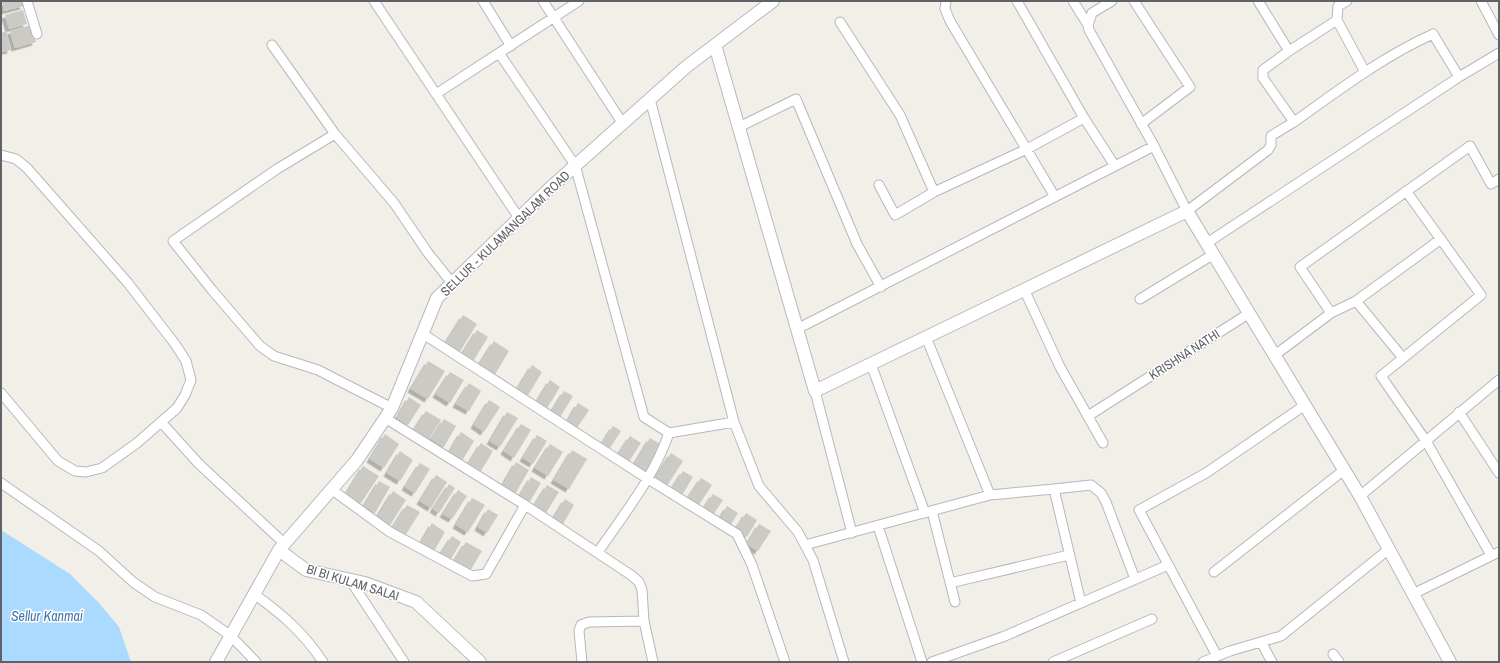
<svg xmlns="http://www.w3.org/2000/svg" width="1500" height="663" viewBox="0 0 1500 663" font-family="'Archivo Narrow',sans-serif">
<defs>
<filter id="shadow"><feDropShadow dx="-3.5" dy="3.5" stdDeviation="0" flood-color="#0004"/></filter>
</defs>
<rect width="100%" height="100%" fill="#f1efe8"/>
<path fill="#aadaff" d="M1,530L70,574L99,603L119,627L131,662H1Z"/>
<path fill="#cccac5" filter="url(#shadow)" d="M2,1H22L24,6L4,11Z
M23,10L27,24L9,29L5,15Z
M31,25L36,42L15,48L10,31Z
M6,31L11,50L1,52V33Z
M463,315L477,324L459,353L445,344Z
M477,330L488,337L472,363L461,356Z
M494,341L509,351L494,376L478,366Z
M428,361L445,371L428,399L411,389Z
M532,365L542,372L527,397L516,391Z
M450,372L464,380L450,403L436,394Z
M550,380L560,387L546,410L536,403Z
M469,383L481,391L469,411L456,404Z
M564,391L573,396L559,419L550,414Z
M409,397L421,405L408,425L397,418Z
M489,400L500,407L484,432L474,425Z
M578,403L589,410L577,428L567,422Z
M426,411L441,420L429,439L414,430Z
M507,412L518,418L500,447L490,441Z
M444,419L456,426L444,447L431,439Z
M521,424L531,430L514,458L504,451Z
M613,426L621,431L608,451L600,446Z
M461,432L474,441L462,461L449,453Z
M385,434L399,444L384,468L370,459Z
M537,435L547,441L533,464L523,458Z
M630,436L641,443L628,463L617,456Z
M650,438L662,445L645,474L633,466Z
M481,443L493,451L481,471L468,464Z
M550,444L563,452L548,476L535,468Z
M572,450L587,459L569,489L554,480Z
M400,451L413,460L400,481L387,473Z
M671,453L683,461L667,486L655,479Z
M516,462L529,470L515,494L502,486Z
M420,463L430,469L415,493L405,487Z
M363,466L379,476L361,503L346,494Z
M683,471L693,477L681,497L670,491Z
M436,475L447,482L431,508L420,501Z
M531,477L541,483L529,503L519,497Z
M701,478L712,485L697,508L686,501Z
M379,481L390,487L375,513L364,506Z
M449,484L455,488L439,513L433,509Z
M547,485L559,492L546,513L534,506Z
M458,490L467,496L452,519L443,514Z
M393,491L406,500L390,525L377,517Z
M713,494L723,500L713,515L703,509Z
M472,498L485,505L468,532L456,525Z
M565,499L574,505L563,524L553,519Z
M407,505L420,512L405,536L392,528Z
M727,506L738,513L730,526L719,520Z
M488,509L498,515L487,533L478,527Z
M746,513L757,520L747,537L735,530Z
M432,523L445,532L434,551L421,543Z
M759,524L771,531L758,551L747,544Z
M452,536L461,542L451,559L441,553Z
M466,542L482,551L470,571L454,561Z"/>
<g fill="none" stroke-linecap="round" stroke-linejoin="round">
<g stroke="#b5b8bc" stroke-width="11">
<path id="street" d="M27,1L37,34
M374,1L519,218
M483,1L511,46
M543,1L623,124
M946,1L945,9L950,21L1055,197
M1017,1L1084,118L1115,166
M1073,1L1088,25
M1112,1L1092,13L1088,25L1089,30L1154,146L1187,211L1268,150L1271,145V136L1294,122L1263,78V70L1289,51L1258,1
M1134,1L1190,87L1141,124
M1481,1L1499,35
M1337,20L1365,72
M840,22L900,115L934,192L1027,149L1084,118
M272,45L335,134
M1289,51L1337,20L1338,6L1347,1
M499,53L575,165L644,417L669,433L734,422
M436,94L579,1
M650,99L734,422L759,486L798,532L813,560L844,662
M1294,122C1339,90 1382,57 1433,34L1459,77
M739,127L796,99L857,244L881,287
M1,155L16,159L27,168L128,283L175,344L186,361L191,380L185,395L177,408L137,443L102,468L86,472L75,471L58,461L1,393
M879,185L895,215L934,192
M1406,191L1481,295L1381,376L1426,441L1491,555
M1207,243L1459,77L1499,53
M1024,289L1060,367L1103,443
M1140,299L1214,254
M1356,301L1403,358
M1331,313L1356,301L1441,239
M797,329L1154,146
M423,334L648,479L737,534L752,565L785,662
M1275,355L1331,313L1300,267L1470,146L1491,184L1499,179
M871,364L925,513
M815,391L852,533
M392,408L318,370L274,356L260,346L212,290L173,241L277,169L335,134L394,203L428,253L452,283
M1459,412L1499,473
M1088,416L1248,314
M385,418L525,505L631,575L639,582L642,590L644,621L589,622L581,625L579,631L582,662
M161,422L199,464L285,544
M1,483L99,551L133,582L155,597L201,615L231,636L256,662
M331,489L390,532L472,576L486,574L525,505
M990,495L1054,489
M1360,496L1499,380
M932,511L955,602
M878,526L922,662
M805,545L990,495L926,337
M598,552C624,514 654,477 669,433
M1214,572L1344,470
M350,580L404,662
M950,583L1069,555
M254,594C283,615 303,632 323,662
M1413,594L1499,552
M1081,603L1054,489L1091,485L1101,493L1106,502L1135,579
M644,621L653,662
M1261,642L1272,662
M1333,654L1339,662
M1217,656L1139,510L1206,473L1305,405
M932,662L1005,636L1168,565
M1053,662L1152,619
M1203,662L1230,651L1281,636L1389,549"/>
</g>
<g stroke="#b6babf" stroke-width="14">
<path id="secondary" d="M715,45L815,391L1187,211L1360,496L1450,662
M279,550L306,570L365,583L416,602L480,662
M216,662L279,550L357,460L392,408L437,298L549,189L686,67L773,1"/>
</g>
<use href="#street" stroke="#fff" stroke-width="9"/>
<use href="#secondary" stroke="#fff" stroke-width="12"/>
</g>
<g text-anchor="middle" stroke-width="3" stroke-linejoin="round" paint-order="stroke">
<g font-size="13" fill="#5f6368" stroke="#fff">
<text transform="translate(505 233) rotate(-44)" y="5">SELLUR - KULAMANGALAM ROAD</text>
<text transform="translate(1184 354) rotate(-33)" y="5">KRISHNA NATHI</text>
<text transform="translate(353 582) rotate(17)" y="5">BI BI KULAM SALAI</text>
</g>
<g font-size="14" font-style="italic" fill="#4174aa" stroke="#fff">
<text x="47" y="621">Sellur Kanmai</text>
</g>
</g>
<rect width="1500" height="663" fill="none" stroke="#5f6368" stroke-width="4"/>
</svg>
